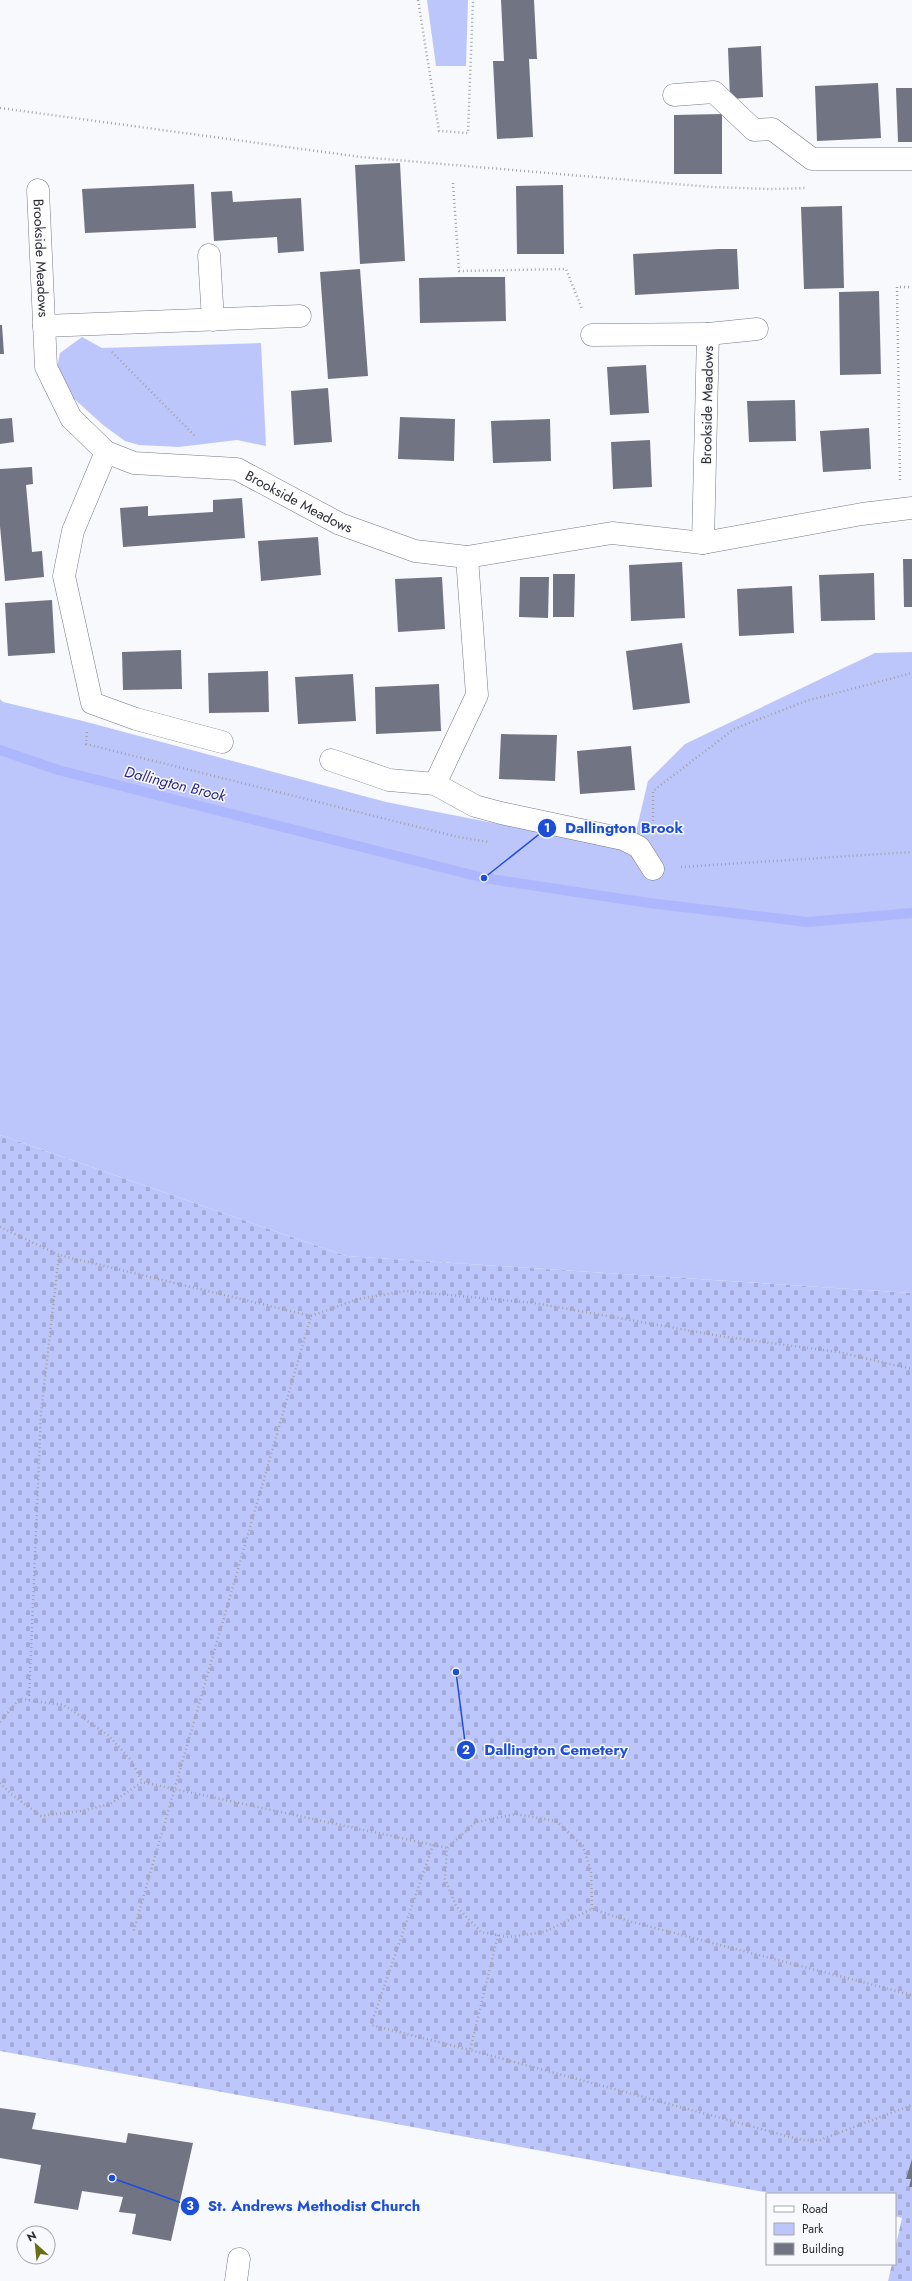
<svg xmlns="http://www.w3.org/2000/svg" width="912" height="2281" viewBox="0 0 912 2281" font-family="Jost,sans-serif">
<defs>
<pattern id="cemetery-stones" width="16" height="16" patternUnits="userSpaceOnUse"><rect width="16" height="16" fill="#bdc6fa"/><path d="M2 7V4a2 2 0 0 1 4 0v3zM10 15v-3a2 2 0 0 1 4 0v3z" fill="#a3aad7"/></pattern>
</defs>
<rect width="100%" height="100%" fill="#f8f9fc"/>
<path fill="#bdc6fa" d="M427,0H468L466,66H436Z
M82,337L102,348L261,343L266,446L237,440L179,447L139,445L125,441L103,425L70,395L57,368L60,353Z
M912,652V1293L346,1256L0,1135V699L3,702L83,721L386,802L615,847L634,840L648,781L685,744L875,653Z"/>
<path fill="url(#cemetery-stones)" d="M0,1135L346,1256L912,1293V2281H888L892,2264H895V2249L902,2218L895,2216V2194H775L0,2051Z"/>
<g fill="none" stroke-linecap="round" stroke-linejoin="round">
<path stroke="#acb7fe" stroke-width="10" d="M0,750L58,770L484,878L649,903L807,922L912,913"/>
</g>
<path fill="#717483" d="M501,0H534L537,59H529L533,137L497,139L493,61H504Z
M761,46L763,97L730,99L728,48Z
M878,83L881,138L817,141L815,86Z
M896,88H912V142H898Z
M722,114V174H674V115Z
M400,163L405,261L360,264L355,165Z
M194,184L196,228L85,233L82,189Z
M563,185L564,254H517L516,186Z
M232,191L233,202L301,198L304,251L278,253L277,237L214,241L211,192Z
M842,206L844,288L804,289L801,207Z
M719,249H737L739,289L635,295L633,254Z
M360,269L368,376L328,379L320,272Z
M460,277H505L506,321L420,323L419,278Z
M879,291L881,374L840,375L839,292Z
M0,325H2L4,354H0Z
M646,365L649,413L610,415L607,367Z
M328,388L332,442L294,445L291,391Z
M795,400L796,441L749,442L747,401Z
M400,417L455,419L454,461L398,459Z
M12,418L14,442L0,444V419Z
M550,419L551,461L493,463L491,421Z
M869,428L871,469L823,472L820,431Z
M650,440L652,487L613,489L611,442Z
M32,467L33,484L26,485L32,552L42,551L44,577L5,581L0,526V469Z
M242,498L245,538L123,547L120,508L148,506V516L213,512V500Z
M318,537L321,575L261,581L258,541Z
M903,559H912V607H904Z
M682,562L685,618L631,621L629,565Z
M874,573L875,620L821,621L819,575Z
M553,574H575L574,617H553Z
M442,577L445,629L398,632L395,579Z
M520,577H549L548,618L519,617Z
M792,586L794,633L739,636L737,589Z
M52,600L55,653L8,656L5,603Z
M682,643L690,703L633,710L626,651Z
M181,650L182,689L123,690L122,652Z
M268,671L269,712L209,713L208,673Z
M353,674L356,721L298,724L295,677Z
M439,684L441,731L376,734L375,687Z
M501,734L557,735L555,781L499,779Z
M631,746L635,790L580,794L577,751Z
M0,2108L36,2113L32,2129L126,2143L128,2133L193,2143L171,2241L132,2234L136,2214L119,2212L123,2197L82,2191L78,2210L34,2203L41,2165L0,2158Z
M912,2159V2187H909L911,2179H906Z"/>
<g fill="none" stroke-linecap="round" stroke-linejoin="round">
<g stroke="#777a89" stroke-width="23">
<g id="minor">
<path d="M674,95L714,92L754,130L772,129L812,159H912"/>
<path id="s1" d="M38,190L46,367L71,418L106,452L134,463L237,469L340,524L415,551L467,557L612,533L703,543L862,514L912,508"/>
<path d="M209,255L213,320"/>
<path d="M44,326L300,316"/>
<path d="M708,334L757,329"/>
<path d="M592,335L708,334L703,543"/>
<path d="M106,452L73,531L64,576L92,703L136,719L222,742"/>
<path d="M331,760L389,780L435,784L475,806L501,813L623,839L639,847L653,869"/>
<path d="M435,784L477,695L467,557"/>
<path d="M236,2281L239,2259"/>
</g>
</g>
<path stroke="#a2a4a8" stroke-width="2.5" stroke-dasharray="1 3" stroke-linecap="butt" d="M418,0L439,131L468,133L473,0
M0,108L361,157L711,187L771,189L806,188
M453,183L459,271L566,269L582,309
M112,352L196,437
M900,480L897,287H912
M87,732L86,744L458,837L489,842
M653,821V791L734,729L806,701L912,673
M681,867L912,852
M0,1227L59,1255
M311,1316L358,1299L406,1291L534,1303L726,1337L838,1352L912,1369
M29,1700L41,1413L59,1255L311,1316L133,1933
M0,1722L19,1699L64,1705L108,1735L131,1760L142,1782
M0,1783L11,1794L41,1816L81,1811L110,1804L142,1782L447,1848
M433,1845L371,2025L470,2050
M592,1909L591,1871L583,1846L556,1821L516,1814L476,1822L447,1848L445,1879L456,1906L481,1932L509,1937L544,1932L592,1909L632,1922L912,1995
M498,1935L470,2050L802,2140H820L912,2105"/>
<use href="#minor" stroke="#fff" stroke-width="22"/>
</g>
<g text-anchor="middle" stroke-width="3" stroke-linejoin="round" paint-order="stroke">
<g font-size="14" fill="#2a2c32" stroke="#f8f9fc">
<text dy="5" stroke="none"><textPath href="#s1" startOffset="68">Brookside Meadows</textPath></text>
<text transform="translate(707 405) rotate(-89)" y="5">Brookside Meadows</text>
<text dy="5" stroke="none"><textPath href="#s1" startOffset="486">Brookside Meadows</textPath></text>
</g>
<g font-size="15" font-style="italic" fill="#2b2587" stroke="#f8f9fc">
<text transform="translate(175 784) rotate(14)" y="5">Dallington Brook</text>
</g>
</g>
<path fill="none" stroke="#1d4ed8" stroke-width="1.5" d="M484 878L547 828M456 1672L466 1750M112 2178L190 2206"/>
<g fill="#1d4ed8" stroke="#f8f9fc" stroke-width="1.5">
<circle cx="484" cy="878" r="4"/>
<circle cx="456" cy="1672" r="4"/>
<circle cx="112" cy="2178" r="4"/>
<circle cx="547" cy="828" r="10"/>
<circle cx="466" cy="1750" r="10"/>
<circle cx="190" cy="2206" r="10"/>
</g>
<g font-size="12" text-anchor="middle" font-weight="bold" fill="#fff">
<text x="547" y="832">1</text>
<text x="466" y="1754">2</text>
<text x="190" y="2210">3</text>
</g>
<g font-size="15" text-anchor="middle" font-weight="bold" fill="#1d4ed8" stroke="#f8f9fc" stroke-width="3" stroke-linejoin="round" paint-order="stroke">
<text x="624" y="833">Dallington Brook</text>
<text x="556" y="1755">Dallington Cemetery</text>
<text x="314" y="2211">St. Andrews Methodist Church</text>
</g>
<rect x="766" y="2193" width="130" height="72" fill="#f8f9fc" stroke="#a6a7ab"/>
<rect x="774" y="2206" width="20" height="6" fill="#ffffff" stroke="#a6a7ab"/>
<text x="802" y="2213" font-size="12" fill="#2a2c32">Road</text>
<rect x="774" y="2223" width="20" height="12" fill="#bdc6fa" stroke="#a6a7ab"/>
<text x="802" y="2233" font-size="12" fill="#2a2c32">Park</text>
<rect x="774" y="2243" width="20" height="12" fill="#717483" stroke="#a6a7ab"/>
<text x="802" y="2253" font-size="12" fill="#2a2c32">Building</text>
<g transform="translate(36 2245) rotate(333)"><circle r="19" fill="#f8f9fc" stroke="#a6a7ab"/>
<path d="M0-3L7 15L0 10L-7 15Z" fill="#686f15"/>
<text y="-6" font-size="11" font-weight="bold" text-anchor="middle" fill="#2a2c32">N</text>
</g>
</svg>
